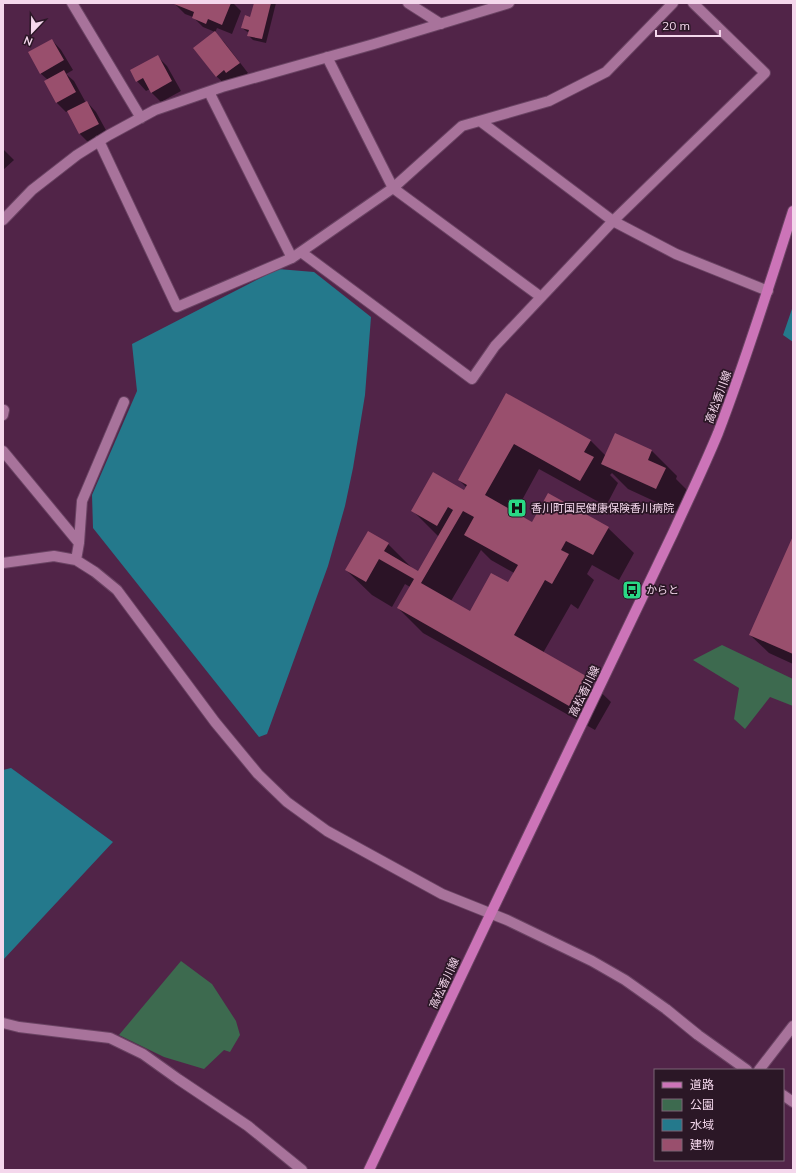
<svg xmlns="http://www.w3.org/2000/svg" width="796" height="1173" viewBox="0 0 796 1173" font-family="Mulish,'Noto Sans JP',sans-serif">
<rect width="100%" height="100%" fill="#512448"/>
<path fill="#3d6a4f" d="M722,645L793,679V706L770,697L745,729L734,719L739,688L693,660Z
M181,961L212,984L236,1021L240,1035L230,1052L224,1050L204,1069L164,1057L119,1035Z"/>
<path fill="#24798c" d="M278,269L314,272L371,317L365,395L353,468L345,506L328,566L267,734L259,737L93,528L92,495L137,391L132,344Z
M793,306V342L783,335Z
M11,768L113,842L3,960V770Z"/>
<path fill="#0007" fill-rule="evenodd" d="M176,3H233L241,11L232,34L217,28L215,33L224,42L248,73L236,82L233,79L226,85L216,76L194,49L215,32L203,27L193,17L185,14L175,4Z
M255,3H276L266,43L253,40L248,35L249,33L242,28L251,18Z
M52,40L61,50L73,70L66,74L74,81L86,103L87,102L96,112L108,134L89,143L80,134L69,111L66,112L57,103L45,81L48,80L40,73Z
M158,57L167,66L181,91L161,102L151,92L150,89L146,91L137,81Z
M3,149L14,160L3,170Z
M507,394L590,440L606,456L615,435L652,451L677,476L676,479L691,494L682,514L628,489L612,473L610,475L618,483L606,506L539,469L515,513L533,523L608,528L634,553L619,580L592,565L587,574L594,580L578,609L571,604L543,653L585,677L611,702L595,730L423,633L398,608L410,587L405,584L392,607L372,595L346,570L388,544L413,569L419,572L439,537L412,510L465,492L467,488L459,480ZM481,550L491,560L514,573L509,584L470,612L451,601Z
M793,539V664L769,653L750,635Z"/>
<path fill="#994f6d" fill-rule="evenodd" d="M175,3H231L222,25L208,19L206,24L192,18L194,12L174,4Z
M254,3H271L262,39L247,36L249,30L241,28L245,15L250,17Z
M215,31L240,63L226,73L224,70L216,77L193,48Z
M52,39L64,60L40,74L28,52Z
M158,55L172,81L151,93L143,78L136,82L130,70Z
M64,70L76,92L56,103L44,81Z
M87,101L99,124L79,134L67,111Z
M506,393L591,440L584,452L594,457L580,481L514,444L485,495L532,522L548,493L609,527L593,555L566,541L561,550L569,554L552,584L545,580L514,635L586,676L569,706L397,608L414,579L379,559L366,582L345,570L368,531L389,543L384,551L418,571L453,510L448,507L437,526L411,511L433,472L464,490L467,485L458,480ZM463,511L474,517L464,535L518,565L508,582L491,573L470,611L421,583Z
M615,433L652,450L648,460L666,468L656,489L601,464Z
M793,536V654L749,635Z"/>
<g fill="none" stroke-linecap="round" stroke-linejoin="round">
<g stroke="#6a4363" stroke-width="12">
<path id="minor" d="M72,3L141,118
M408,3L441,24
M327,57L393,188L541,297
M209,92L292,258
M480,121L613,221L676,254L768,291
M99,141L177,307L292,258L393,188L462,126L549,101L606,72L673,3
M3,220L32,190L77,155L109,135L155,110L222,87L374,44L509,3
M301,252L472,379L495,346L613,221L765,73L693,3
M3,415L4,410
M3,451L79,543
M76,560L79,543L82,501L124,402
M3,563L54,556L76,560L95,572L117,590L215,722L258,774L287,802L327,831L442,894L507,920L592,961L625,980L666,1009L698,1035L747,1070
M3,1023L19,1027L110,1038L143,1054L178,1079L248,1126L302,1170
M759,1070L793,1026
M783,1095L793,1102"/>
</g>
<g stroke="#6a4363" stroke-width="12">
<path id="major" d="M369,1170L491,913L673,533C688,500 704,467 718,433C746,360 769,286 793,211"/>
</g>
<use href="#minor" stroke="#a8739b" stroke-width="10"/>
<use href="#major" stroke="#cc74b8" stroke-width="10"/>
</g>
<defs>
<g id="hospital-square" transform="scale(1)"><rect x="-9" y="-9" width="18" height="18" rx="4" fill="#2ad885" stroke="#2b1726"/><path d="M-5-5h3v3.5h4V-5h3V5h-3V1.5h-4V5h-3Z" fill="#111"/></g>
<g id="bus-square" transform="scale(1)"><rect x="-9" y="-9" width="18" height="18" rx="4" fill="#2ad885" stroke="#2b1726"/><path d="M-5-6H5V4H4V6H2V4H-2V6H-4V4H-5ZM-3.5-4V0h7V-4ZM-3.5 1.2v1.5H-2V1.2ZM2 1.2v1.5H3.5V1.2Z" fill="#111"/></g>
</defs>
<g fill-rule="evenodd">
<use href="#hospital-square" x="517" y="508"/>
<use href="#bus-square" x="632" y="590"/>
</g>
<g text-anchor="middle" stroke-width="3.5" stroke-linejoin="round" paint-order="stroke">
<g font-size="11" fill="#f4d7ec" stroke="#2b1726">
<text transform="translate(718 397) rotate(-70)" y="4">高松香川線</text>
<text transform="translate(584 691) rotate(-64)" y="4">高松香川線</text>
<text transform="translate(444 983) rotate(-65)" y="4">高松香川線</text>
</g>
<g font-size="11" fill="#f4d7ec" stroke="#2b1726" text-anchor="start">
<text x="531" y="512">香川町国民健康保険香川病院</text>
<text x="646" y="594">からと</text>
</g>
</g>
<rect width="796" height="1173" fill="none" stroke="#f4d7ec" stroke-width="8"/>
<rect x="654" y="1069" width="130" height="92" fill="#2b1726" stroke="#7b6475"/>
<rect x="662" y="1082" width="20" height="6" fill="#cc74b8" stroke="#7b6475"/>
<text x="690" y="1089" font-size="12" fill="#f4d7ec">道路</text>
<rect x="662" y="1099" width="20" height="12" fill="#3d6a4f" stroke="#7b6475"/>
<text x="690" y="1109" font-size="12" fill="#f4d7ec">公園</text>
<rect x="662" y="1119" width="20" height="12" fill="#24798c" stroke="#7b6475"/>
<text x="690" y="1129" font-size="12" fill="#f4d7ec">水域</text>
<rect x="662" y="1139" width="20" height="12" fill="#994f6d" stroke="#7b6475"/>
<text x="690" y="1149" font-size="12" fill="#f4d7ec">建物</text>
<g transform="translate(32 32) rotate(202)" stroke="#2b1726" stroke-width="3" paint-order="stroke">
<path d="M0-3L7 15L0 10L-7 15Z" fill="#f4d7ec"/>
<text y="-6" font-size="11" font-weight="bold" text-anchor="middle" fill="#f4d7ec">N</text>
</g>
<path d="M656 30v6h64v-6" fill="none" stroke="#f4d7ec" stroke-width="2"/>
<text x="662" y="30" font-size="12" fill="#f4d7ec" stroke="#2b1726" stroke-width="3" paint-order="stroke">20 m</text>
</svg>
